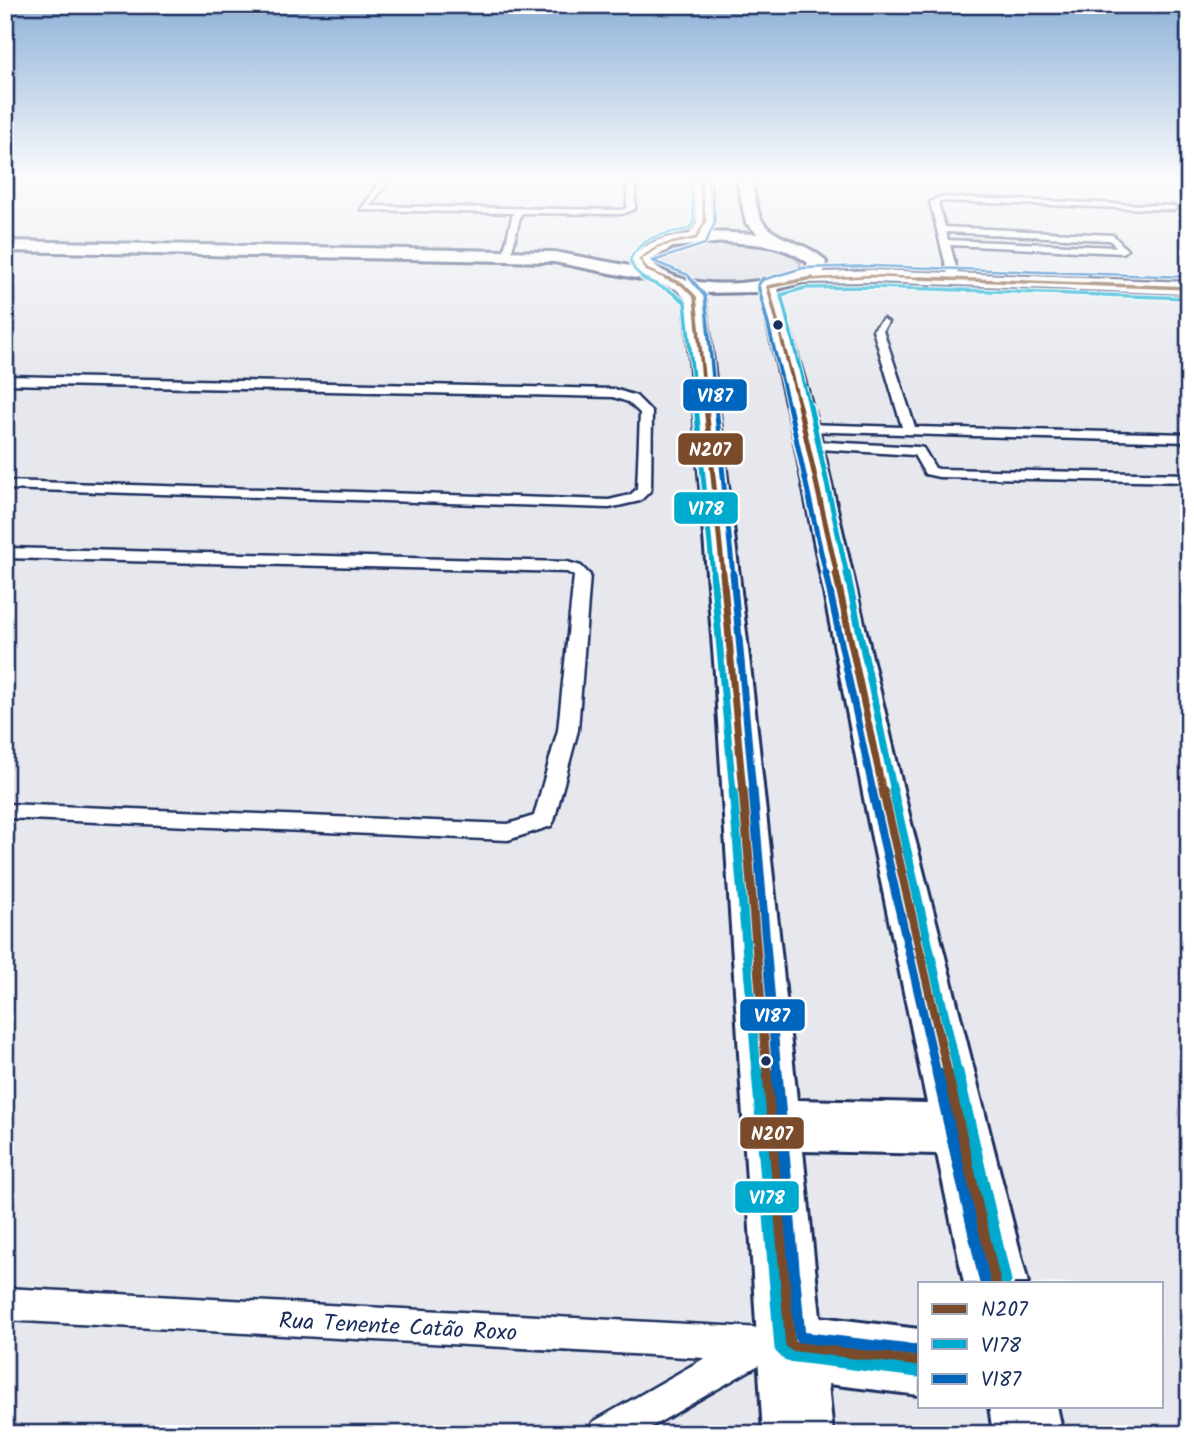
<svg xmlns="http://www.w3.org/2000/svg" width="1194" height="1439" viewBox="0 0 1194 1439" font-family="Kalam,sans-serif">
<rect width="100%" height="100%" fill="#f6f7f9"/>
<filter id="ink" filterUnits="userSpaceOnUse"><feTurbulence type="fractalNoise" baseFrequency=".0143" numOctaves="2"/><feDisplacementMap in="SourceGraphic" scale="14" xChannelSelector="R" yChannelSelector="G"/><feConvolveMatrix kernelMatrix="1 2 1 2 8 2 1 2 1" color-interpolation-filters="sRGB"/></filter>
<g filter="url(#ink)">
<path fill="#e6e8ee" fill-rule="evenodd" d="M5,180H1189V1434H5ZM919,1283H1161V1406H919Z"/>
<path fill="#d6d9e2" stroke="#7884a0" stroke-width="2" d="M729,243C753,245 784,245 801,264C784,292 672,291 657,261C675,242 705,244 729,243Z"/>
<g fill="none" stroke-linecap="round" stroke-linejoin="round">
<g stroke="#1b2f5e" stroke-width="5">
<path id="lane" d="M381,180H389L370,206L621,210L627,208V180H635V209L622,214L521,213L511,255L507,258L503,255L513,213L361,210Z
M940,197L1173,206L1177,208L1173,210L941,201L938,203L945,227L1113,235L1127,250L1123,253L950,245L959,278L954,281L949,278L930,202ZM946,232L1105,240H1110L1116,247L948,240Z
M883,319L888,322L883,330L915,427L1189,434V442L800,431L799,428L805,424L902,427L873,330Z
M5,376L614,389L636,396L652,412L651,490L640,501L609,508L5,489V481L609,500L630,495L637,489L640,413L628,402L613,397L5,384Z
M809,441L918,447L923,448L935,468L939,469L1189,474V482L939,477L925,474L914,455L804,448V442Z
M5,548L567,562L581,566L590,575L578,730L554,821L551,826L508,840L5,818V804L508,824L534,816L558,730L574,576L567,572L5,558Z
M5,1288L782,1329L794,1334L799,1346L794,1358L782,1363L764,1362L639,1434H588L593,1422L705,1358L5,1320Z"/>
</g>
<g stroke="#1b2f5e" stroke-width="6">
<path id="street" d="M693,180H707L713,222L708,232L758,234L746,223L737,180H751C754,192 756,207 761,219C772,241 811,242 826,262L824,272L872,270L1189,282V294L872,282L802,283L778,289L818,428L910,819L1028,1283H964L937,1154L803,1151L820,1317L919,1329V1395L828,1384L833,1434H763L715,674L685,298L676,289L656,282L554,262L5,251V241L554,252L636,267L631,259C645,241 668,236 690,234L697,222ZM725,242C754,244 784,244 808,263L806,268C769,285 679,295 650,260L673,247ZM760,292L792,428L868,819L927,1103L797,1100L751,674L705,297L702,293Z
M989,1406H1057L1063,1434H993Z"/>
</g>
<use href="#lane" fill="#fff" fill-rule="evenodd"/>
<use href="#street" fill="#fff" fill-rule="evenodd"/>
<g stroke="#fff" stroke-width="5">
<path id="bus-1-far5" d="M671,280L647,270L640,259L659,246L696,238L705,222L700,180
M798,280L872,276L965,280"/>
</g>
<g stroke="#fff" stroke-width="6">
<path id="bus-1-far4" d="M666,278L682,284L695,297L706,408
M919,278L1189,288
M800,408L768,287L812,278"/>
</g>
<g stroke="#fff" stroke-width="9">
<path id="bus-1-far3" d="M706,406L723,575
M799,406L837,575"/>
</g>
<g stroke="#fff" stroke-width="12">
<path id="bus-1-far2" d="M723,573L743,792
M836,573L883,792"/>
</g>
<g stroke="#fff" stroke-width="14">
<path id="bus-1-far1" d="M743,790L767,1074
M883,790L948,1074"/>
</g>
<g stroke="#fff" stroke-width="17">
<path id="bus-1" d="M767,1072L790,1346L919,1362
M947,1072L996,1283"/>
</g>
<g stroke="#fff" stroke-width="5">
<path id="bus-2-far5" d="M645,280L634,269L630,260C640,236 666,233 689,229L694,220L690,181"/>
</g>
<g stroke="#fff" stroke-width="6">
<path id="bus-2-far4" d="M642,278L670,291L685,302L696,408
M810,408L781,295L805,288L872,287L1189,298"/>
</g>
<g stroke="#fff" stroke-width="9">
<path id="bus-2-far3" d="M696,406L713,575
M810,406L847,575"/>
</g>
<g stroke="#fff" stroke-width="12">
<path id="bus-2-far2" d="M713,573L733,792
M847,573L894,792"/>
</g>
<g stroke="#fff" stroke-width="14">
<path id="bus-2-far1" d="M733,790L757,1074
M893,790L958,1074"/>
</g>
<g stroke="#fff" stroke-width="17">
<path id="bus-2" d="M757,1072L780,1348L788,1356L918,1372
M958,1072L1006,1281"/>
</g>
<g stroke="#fff" stroke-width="5">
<path id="bus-3-far5" d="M692,280L688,275L653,261L705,244L715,223L711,180
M762,280L803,268L872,266L1189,277"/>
</g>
<g stroke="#fff" stroke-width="6">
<path id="bus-3-far4" d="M690,278L705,296L716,408
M763,278L758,285L789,408"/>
</g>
<g stroke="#fff" stroke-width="9">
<path id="bus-3-far3" d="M716,406L733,575
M789,406L826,575"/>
</g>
<g stroke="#fff" stroke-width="12">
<path id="bus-3-far2" d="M733,573L753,792
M826,573L873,792"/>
</g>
<g stroke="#fff" stroke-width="14">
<path id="bus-3-far1" d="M753,790L777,1074
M872,790L937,1074"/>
</g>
<g stroke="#fff" stroke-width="17">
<path id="bus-3" d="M777,1072L800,1337L919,1351
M937,1072L985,1283"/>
</g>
<use href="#bus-1-far5" stroke="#7a4b2a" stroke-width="2.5"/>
<use href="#bus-1-far4" stroke="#7a4b2a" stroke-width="3.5"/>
<use href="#bus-1-far3" stroke="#7a4b2a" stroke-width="5"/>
<use href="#bus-1-far2" stroke="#7a4b2a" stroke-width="7"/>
<use href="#bus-1-far1" stroke="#7a4b2a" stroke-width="9"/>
<use href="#bus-1" stroke="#7a4b2a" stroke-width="11"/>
<use href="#bus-2-far5" stroke="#00a9ce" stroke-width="2.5"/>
<use href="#bus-2-far4" stroke="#00a9ce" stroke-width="3.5"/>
<use href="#bus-2-far3" stroke="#00a9ce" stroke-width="5"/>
<use href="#bus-2-far2" stroke="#00a9ce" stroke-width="7"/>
<use href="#bus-2-far1" stroke="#00a9ce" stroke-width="9"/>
<use href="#bus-2" stroke="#00a9ce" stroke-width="11"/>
<use href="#bus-3-far5" stroke="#0065bd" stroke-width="2.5"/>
<use href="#bus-3-far4" stroke="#0065bd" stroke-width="3.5"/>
<use href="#bus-3-far3" stroke="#0065bd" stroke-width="5"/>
<use href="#bus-3-far2" stroke="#0065bd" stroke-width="7"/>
<use href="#bus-3-far1" stroke="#0065bd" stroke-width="9"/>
<use href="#bus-3" stroke="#0065bd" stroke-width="11"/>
</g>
</g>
<linearGradient id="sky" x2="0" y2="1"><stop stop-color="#8fb2d8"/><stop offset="0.47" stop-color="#fbfbfc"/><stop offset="1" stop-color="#fbfbfc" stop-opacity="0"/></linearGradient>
<rect width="1194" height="381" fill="url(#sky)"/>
<g fill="#1b2f5e" stroke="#fff" stroke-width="2.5">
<circle cx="778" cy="325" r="6"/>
<circle cx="766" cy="1061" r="6"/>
</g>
<g text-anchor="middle" stroke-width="6" stroke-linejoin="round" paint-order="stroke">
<g font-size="23" fill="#1b2f5e" stroke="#fff">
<text transform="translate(398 1326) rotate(3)" y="8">Rua Tenente Catão Roxo</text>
</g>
</g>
<g stroke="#fff" stroke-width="2.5">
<rect x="682" y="378" width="66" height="34" rx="7" fill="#0065bd"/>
<rect x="677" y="432" width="67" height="34" rx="7" fill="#7a4b2a"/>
<rect x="673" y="491" width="66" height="34" rx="7" fill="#00a9ce"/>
<rect x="739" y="998" width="67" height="34" rx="7" fill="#0065bd"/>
<rect x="739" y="1116" width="66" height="34" rx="7" fill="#7a4b2a"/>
<rect x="734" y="1180" width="66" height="34" rx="7" fill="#00a9ce"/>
</g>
<g font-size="19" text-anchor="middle" font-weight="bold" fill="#fff">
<text x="715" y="402">V187</text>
<text x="710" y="456">N207</text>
<text x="706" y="515">V178</text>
<text x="772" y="1022">V187</text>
<text x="772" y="1140">N207</text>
<text x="767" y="1204">V178</text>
</g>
<rect width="1194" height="1439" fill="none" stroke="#fff" stroke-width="28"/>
<rect x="14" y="14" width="1166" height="1411" fill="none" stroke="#1b2f5e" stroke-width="2.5" filter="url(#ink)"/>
<rect x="918" y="1282" width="245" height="126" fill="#ffffff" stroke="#a4acbf" stroke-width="2"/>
<rect x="932" y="1304" width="35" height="10" fill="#7a4b2a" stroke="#a4acbf" stroke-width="2"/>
<text x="981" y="1316" font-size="21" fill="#1b2f5e">N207</text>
<rect x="932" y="1339" width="35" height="10" fill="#00a9ce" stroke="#a4acbf" stroke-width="2"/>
<text x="981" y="1352" font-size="21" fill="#1b2f5e">V178</text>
<rect x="932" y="1374" width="35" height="10" fill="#0065bd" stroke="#a4acbf" stroke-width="2"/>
<text x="981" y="1386" font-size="21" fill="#1b2f5e">V187</text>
</svg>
